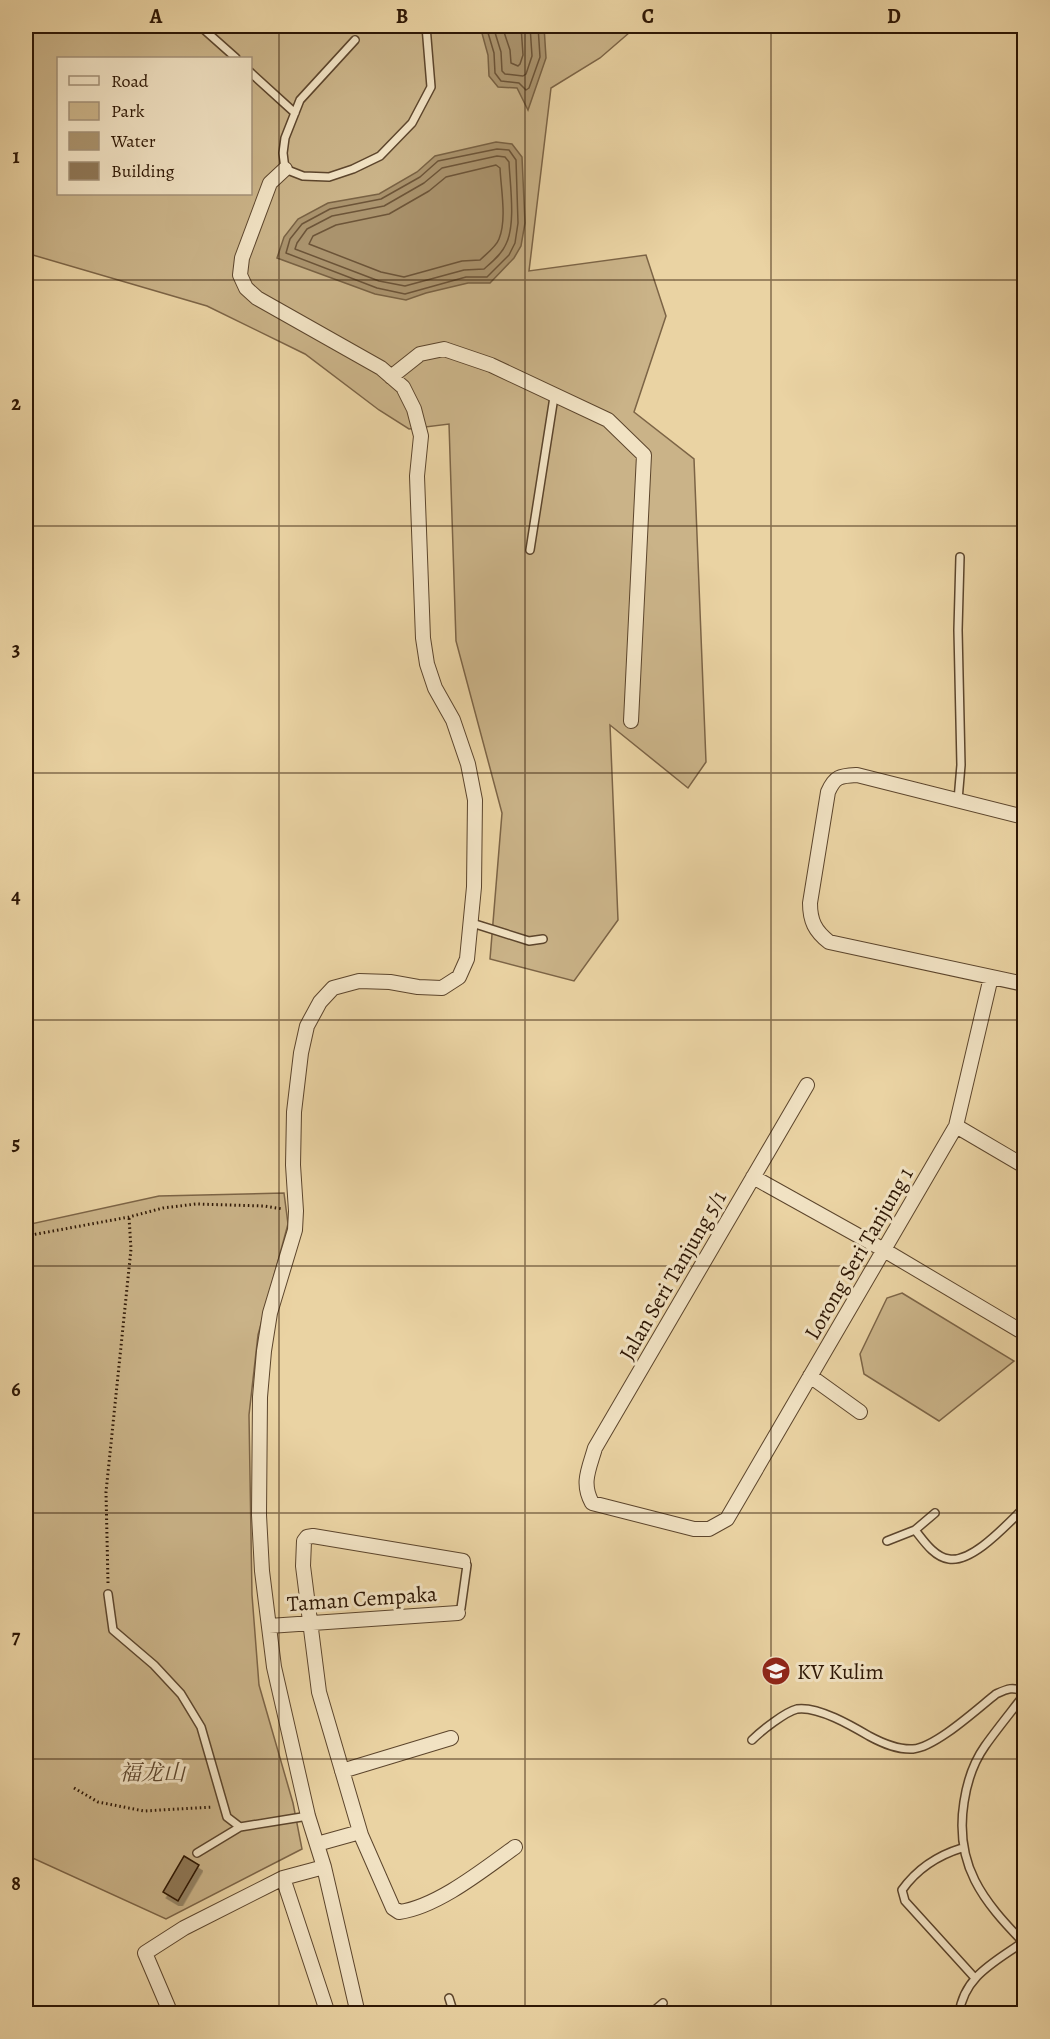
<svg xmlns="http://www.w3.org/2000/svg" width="1050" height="2039" viewBox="0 0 1050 2039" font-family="Alegreya,'Noto Serif SC',serif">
<defs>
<filter id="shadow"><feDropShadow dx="3.5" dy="6" stdDeviation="0" flood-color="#0004"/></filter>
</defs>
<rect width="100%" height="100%" fill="#ead3a3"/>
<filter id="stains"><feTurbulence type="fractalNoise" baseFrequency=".00333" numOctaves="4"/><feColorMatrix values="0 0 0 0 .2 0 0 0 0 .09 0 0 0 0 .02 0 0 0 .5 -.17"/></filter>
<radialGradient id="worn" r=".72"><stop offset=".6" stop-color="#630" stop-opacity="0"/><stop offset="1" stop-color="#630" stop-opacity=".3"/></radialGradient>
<path fill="#cab388" stroke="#7c6446" stroke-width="1.5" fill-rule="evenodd" d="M26,26H637L600,58L551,88L529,271L646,255L666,316L634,412L694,459L706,762L688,788L610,725L618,920L574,981L490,959L502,813L456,641L449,424L409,429L379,410L305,354L207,306L26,253ZM58,58H250V194H58Z
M284,1193L288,1224L258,1335L249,1415L252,1595L259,1685L293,1803L302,1849L166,1919L26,1855V1225L159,1196Z
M902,1293L1014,1361L939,1421L864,1374L860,1354L887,1298Z"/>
<path fill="#aa936d" stroke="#786143" stroke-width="1.5" d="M480,26H544L546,58L528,110L517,88L498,87L489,76L488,55Z
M496,142L512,144L522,157L525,223L521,246L514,258L490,283H468L426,293L406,300L375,294L277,258L284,237L298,219L328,203L379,194L417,172L435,156Z"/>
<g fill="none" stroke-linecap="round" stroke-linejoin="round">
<path stroke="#6c5438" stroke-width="1.5" d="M486,26L494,53L495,73L501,81L519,83L526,90L529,88L540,57L538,26
M493,26L501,52L502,71L505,74L523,76L526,74L532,56L530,26
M502,26L510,50L511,63L518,66L520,64L523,55L521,26
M497,149L509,150L516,160L518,223L515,243L509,255L487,277H466L405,294L377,288L286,253L290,239L302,224L330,209L381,199L420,177L438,161Z
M497,156L505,157L509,162C510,185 516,224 506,244C502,254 492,262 484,269L464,270L405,286L379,281L295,249L297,243L307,229L332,216L384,206L424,183L442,168Z
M496,165L500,168C501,190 507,219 499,239C496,247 486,254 480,260L462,261L404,277L381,272L309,244L313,236L336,225L389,214L429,191L446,177Z"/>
</g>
<path fill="#8f7857" stroke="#2d1604" stroke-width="1.5" filter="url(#shadow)" d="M184,1856L199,1865L178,1901L163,1892Z"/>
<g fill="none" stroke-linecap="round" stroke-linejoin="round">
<g stroke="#5c452c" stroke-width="10">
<path id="lane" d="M200,26L236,58
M355,40L300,100L285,138L283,153L285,169L303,176L329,177L353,169L380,156L412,123L431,87L426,26
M250,72L295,113
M530,550L554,397
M958,800L961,765L958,630L960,557
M472,923L529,941L543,939
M915,1530C923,1540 934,1557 949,1559C973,1563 1008,1523 1024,1508
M887,1541L915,1530L935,1513
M108,1594L113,1630L154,1665L181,1694L201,1727L227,1817L240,1827
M458,1613L461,1608L467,1565L463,1561
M1024,1695C1011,1712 997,1729 985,1746C973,1763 967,1782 964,1802C954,1865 983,1901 1024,1943
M752,1740C761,1731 785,1712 797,1709C818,1706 852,1726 869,1736C882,1743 897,1750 913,1749C936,1747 977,1709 996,1694C1007,1689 1013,1686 1024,1692
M962,1848C939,1855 917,1869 902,1890L905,1901L974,1977
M197,1853L240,1827L308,1816
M449,1998L454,2014
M650,2014L663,2003
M959,2014C964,1976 995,1962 1023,1942"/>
</g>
<g stroke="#5c452c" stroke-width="16">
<path id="street" d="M285,169L270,183L242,258L240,275L246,288L257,298L381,368L403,387L414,409L421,436L417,476L423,638L427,664L435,688L453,720L468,764L475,800L474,887L467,959L459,977L442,988L418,987L390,982L359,981L333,988L320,1002L307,1026L301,1053L294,1112L293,1165L296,1211L295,1230L270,1313L264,1351L260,1397L259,1515L262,1571L274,1667L308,1816L324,1867L358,2014
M391,377L420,354L444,349L491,365L608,420L644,455L631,721
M1024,817L857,775C840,776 835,776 828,792L810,903C810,921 815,931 829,942L1024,984
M807,1085L595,1448C589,1469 581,1483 592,1503L694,1529H709L727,1519L956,1126L991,977
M956,1126L1024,1166
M753,1177L884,1250L1024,1333
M810,1376L860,1412
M463,1561L313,1536L307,1537L304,1541L303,1566L319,1692L361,1835L393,1908L399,1912C437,1907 483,1870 515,1847
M269,1626L458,1613
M342,1771L451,1738
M317,1844L360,1832
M283,1878L328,2014
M171,2014L145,1953L184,1928L283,1878L324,1867"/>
</g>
<path stroke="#2d1604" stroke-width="3" stroke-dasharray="1.5 3" stroke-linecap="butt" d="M26,1236L129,1217L163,1208L196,1204L264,1206L283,1209
M108,1583L106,1492L131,1249L129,1217
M74,1788L98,1802L144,1811L213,1807"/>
<use href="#lane" stroke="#f1e2c3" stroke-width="7"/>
<use href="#street" stroke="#f1e2c3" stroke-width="14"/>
</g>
<path fill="none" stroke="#2d1604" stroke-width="1.5" stroke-opacity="0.55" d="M279,26V2014M525,26V2014M771,26V2014M26,280H1024M26,526H1024M26,773H1024M26,1020H1024M26,1266H1024M26,1513H1024M26,1759H1024"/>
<defs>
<g id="school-disc" transform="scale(1.5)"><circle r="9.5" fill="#8f2418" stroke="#f1e2c3"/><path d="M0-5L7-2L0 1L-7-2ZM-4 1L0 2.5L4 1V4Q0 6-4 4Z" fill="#fff"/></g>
</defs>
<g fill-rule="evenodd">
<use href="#school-disc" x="776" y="1671"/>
</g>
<g text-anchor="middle" stroke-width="6" stroke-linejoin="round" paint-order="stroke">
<g font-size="22" fill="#2d1604" stroke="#f1e2c3">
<text transform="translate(858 1253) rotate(-60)" y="8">Lorong Seri Tanjung 1</text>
<text transform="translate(672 1275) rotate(-60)" y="8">Jalan Seri Tanjung 5/1</text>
<text transform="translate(362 1598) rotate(-4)" y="8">Taman Cempaka</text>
</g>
<g font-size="22" fill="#2d1604" stroke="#f1e2c3" text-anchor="start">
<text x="797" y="1679">KV Kulim</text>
</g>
<g font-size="22" font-style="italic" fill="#5c452c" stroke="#f1e2c3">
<text x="152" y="1780">福龙山</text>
</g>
</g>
<rect width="1050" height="2039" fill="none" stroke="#ead3a3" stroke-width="66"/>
<rect x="57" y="57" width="195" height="138" fill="#f1e2c3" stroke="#a39077" stroke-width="1.5"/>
<rect x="69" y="76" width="30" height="9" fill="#f1e2c3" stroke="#a39077" stroke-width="1.5"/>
<text x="111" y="87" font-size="18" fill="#2d1604">Road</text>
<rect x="69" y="102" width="30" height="18" fill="#cab388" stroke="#a39077" stroke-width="1.5"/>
<text x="111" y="117" font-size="18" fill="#2d1604">Park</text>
<rect x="69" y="132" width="30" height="18" fill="#aa936d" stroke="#a39077" stroke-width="1.5"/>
<text x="111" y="147" font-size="18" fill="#2d1604">Water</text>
<rect x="69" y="162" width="30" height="18" fill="#8f7857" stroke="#a39077" stroke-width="1.5"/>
<text x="111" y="177" font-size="18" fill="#2d1604">Building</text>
<rect x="33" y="33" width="984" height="1973" fill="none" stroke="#2d1604" stroke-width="2"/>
<g font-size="20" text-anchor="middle" font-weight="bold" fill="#2d1604">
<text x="156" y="23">A</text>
<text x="402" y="23">B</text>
<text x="648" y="23">C</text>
<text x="894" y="23">D</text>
<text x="16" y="163">1</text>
<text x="16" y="410">2</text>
<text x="16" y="656">3</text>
<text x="16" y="903">4</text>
<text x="16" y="1150">5</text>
<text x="16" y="1396">6</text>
<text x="16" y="1643">7</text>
<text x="16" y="1890">8</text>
</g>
<rect width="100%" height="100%" filter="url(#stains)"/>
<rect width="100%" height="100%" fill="url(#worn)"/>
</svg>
